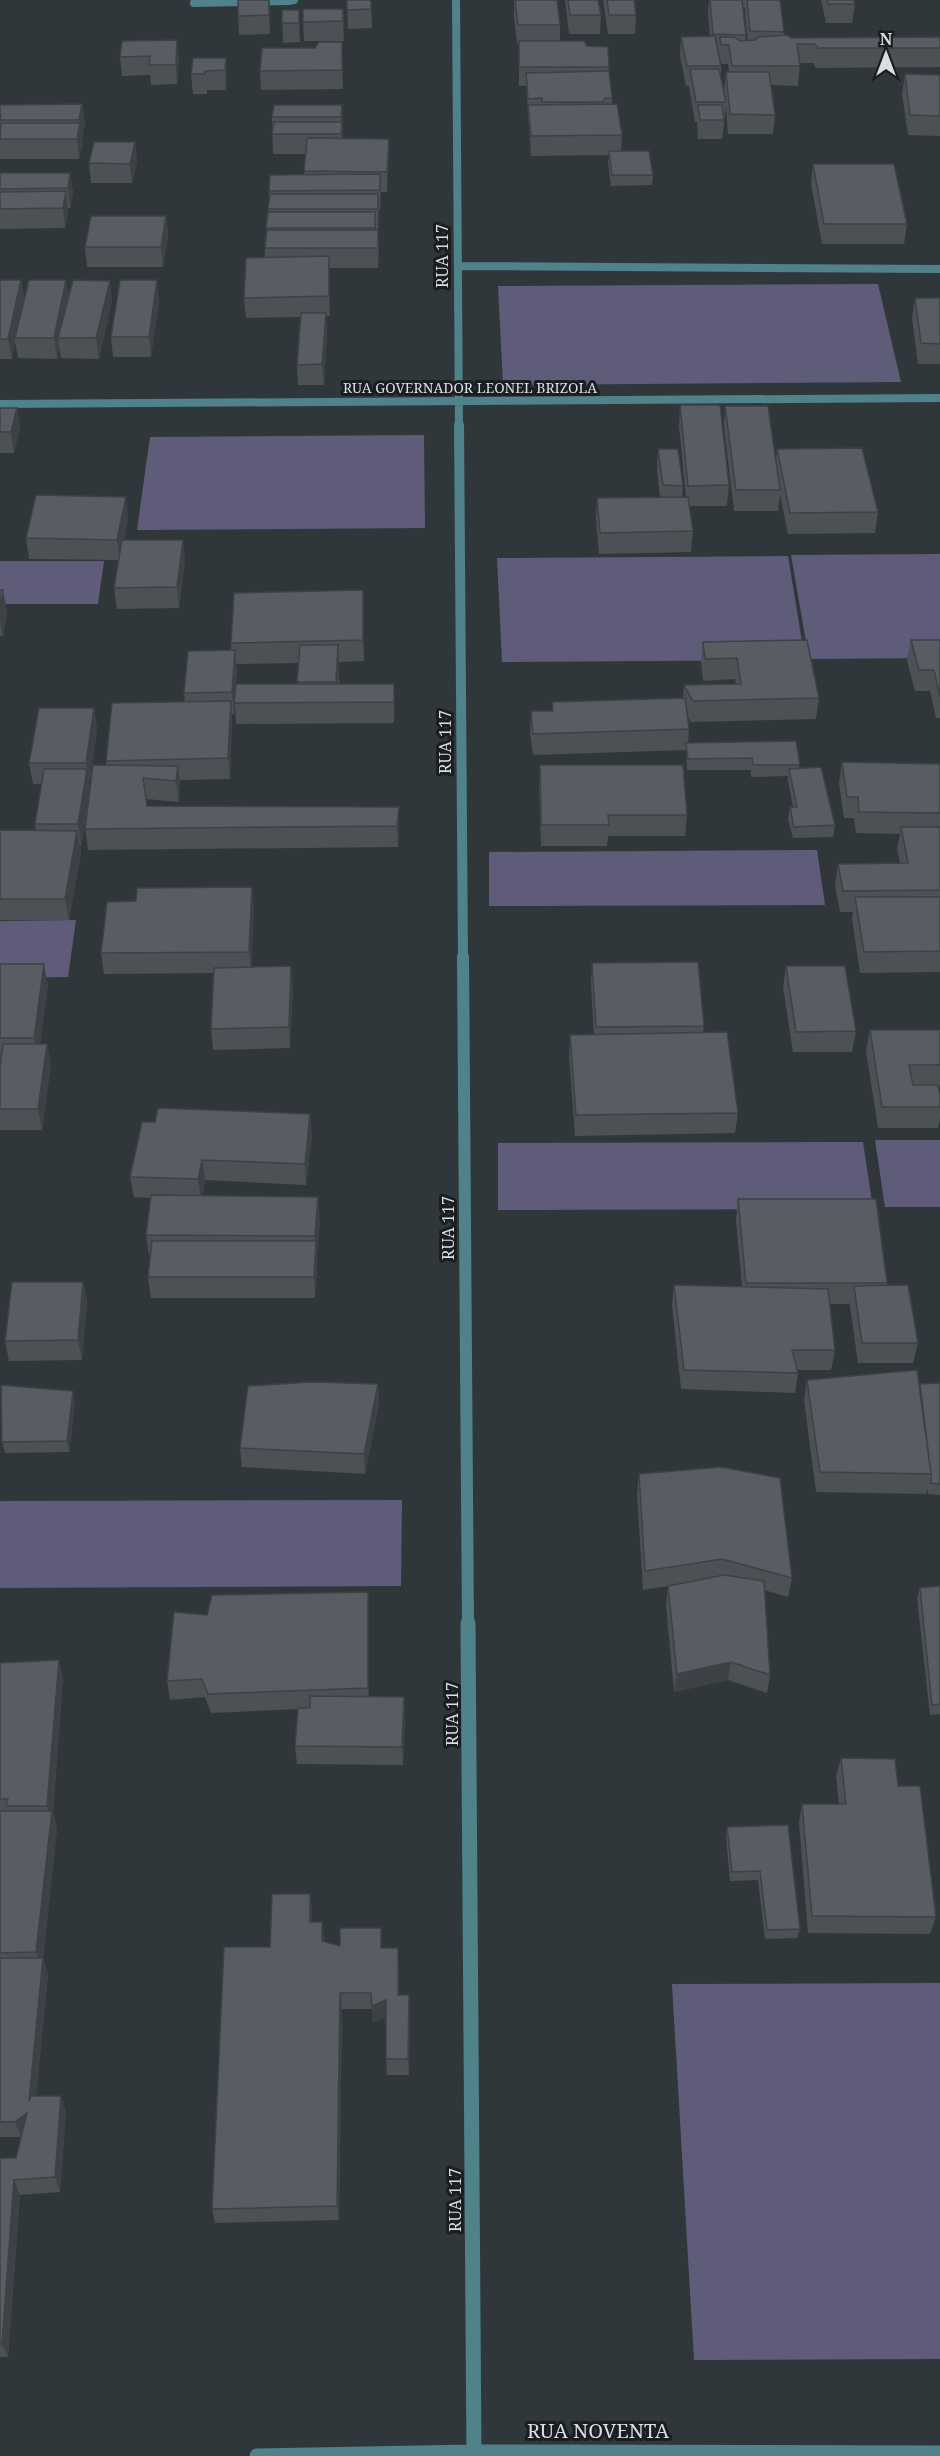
<svg xmlns="http://www.w3.org/2000/svg" width="940" height="2456" viewBox="0 0 940 2456" font-family="'Noto Serif',serif">
<rect width="100%" height="100%" fill="#30373b"/>
<path fill="#5f5c7a" d="M878,284L901,382L503,385L498,286Z
M424,435L425,528L137,530L150,437Z
M940,554V658L809,659L791,555Z
M788,556L805,660L502,662L497,558Z
M0,561H104L98,604H0Z
M817,850L825,905L489,906V852Z
M76,920L68,977L0,978V921Z
M875,1140H940V1207H885Z
M863,1142L873,1209L498,1210V1143Z
M402,1500L401,1586L0,1588V1501Z
M940,1983V2359L694,2360L672,1984Z"/>
<g fill="none" stroke-linecap="round" stroke-linejoin="round">
<path stroke="#508289" stroke-width="8" d="M195,0L194,3L288,1"/>
<path stroke="#508289" stroke-width="8" d="M456,0L459,427
M288,1L294,0
M459,266L940,269
M0,404L940,398"/>
<path stroke="#508289" stroke-width="10" d="M459,425L463,959"/>
<path stroke="#508289" stroke-width="12" d="M463,957L468,1625"/>
<path stroke="#508289" stroke-width="15" d="M468,1623L474,2456
M257,2456L474,2452L940,2453"/>
</g>
<path fill="#4d5055" fill-rule="evenodd" d="M238,0H269L270,34L239,35L238,16Z
M347,0H371L372,28L348,29Z
M514,0L560,25V41L587,46L608,47L609,72L612,98V104L622,135L621,151L653,175L652,185L611,186L608,162L609,155L531,156L526,86H519V44H517L514,16Z
M565,0H598L601,15L600,34H569Z
M603,0H634L636,15L635,34H608Z
M709,0H780L784,35L791,38L940,37V67L816,68L813,63H800L798,86L771,85L775,115L773,134H728L726,106L722,139H698L697,122H695L689,86H686L680,56L681,37L710,36L708,13ZM743,8H745V14L748,41H745L746,35ZM721,64H728L729,72H726L724,91L721,75Z
M821,0H854L855,4L852,23H826Z
M343,9L344,41H304L303,22Z
M282,10H299L300,42L283,43Z
M177,40L179,59L177,84L151,85L150,75L122,76L120,57Z
M342,42L343,89L261,90L260,71L315,48Z
M226,58L227,77L226,90H207V94H193L191,74Z
M905,74L940,75V136L908,135L902,94Z
M82,104L85,124L82,137L83,143L79,159H0V105Z
M342,105L343,139H389V158L387,192H381L380,210H379L378,229H376L379,250L378,268H329L330,316H326L327,333L324,385H298L297,365L300,317L246,318L244,298L265,257V248L268,212L269,191L304,175L306,154H273L272,117Z
M135,142L137,162L132,183H91L89,163Z
M813,164L907,224L904,244H822L811,184Z
M0,173H70L73,193L70,208H68L65,228L0,229Z
M166,216L168,236L163,267H87L85,247Z
M0,280H21L24,299L66,280L69,297L110,281L112,301L99,359L61,358L59,347L57,359L18,358L15,342L12,359H0Z
M915,298H940V364H918L912,318Z
M159,301L151,357H113L111,337Z
M680,405L729,485L727,506H689L693,531L691,552L599,554L596,519L597,498L660,497L657,470L658,449L683,486L682,497H686L679,426Z
M725,406L776,461L777,449L878,512L875,533L788,534L780,494L778,511H734L724,427Z
M0,408H17L20,428L14,453H0Z
M128,518L124,540H183L185,561L179,608L117,609L114,588L119,560L29,559L26,538Z
M0,590L7,611L3,636H0Z
M364,611V661L339,662V684H394V723L236,724L235,705L234,714H232V722L230,779L180,780V787L179,802L146,799L147,806L399,807V828L398,847L88,850L85,829L87,811L81,846H80L81,852L69,920H0V830L36,831L35,824L42,784H33L29,763L94,708L97,729L89,784L90,787L106,765V761L185,702L184,693L231,650V643ZM299,663L298,684L235,692L237,671L236,664Z
M911,640H940V718H936L930,691H915L907,661Z
M703,642L819,698L816,719L691,722L687,715L689,729L688,743L800,765L799,768L835,825L833,837L793,838L788,819L790,807H793L788,780V776L751,777V770H687L686,750L533,755L530,733L531,711H552V702L683,698L684,685L736,684L735,679L703,681L701,663Z
M842,762L940,764V972L860,973L852,918L853,912H840L835,885L838,864L900,863L897,849L900,834L856,833L854,818H844L839,783Z
M540,765L687,815L685,836H608L607,846H541L539,786Z
M254,908L251,967L293,987L290,1048L213,1050L211,1029L213,973L104,974L101,953Z
M592,963L704,1026L703,1033L738,1113L735,1133L575,1136L569,1056L570,1035H594L591,984Z
M0,964L48,985L40,1044H47L51,1064L42,1130H0V1067L1,1059H0Z
M786,966L856,1031L852,1052H793L783,987Z
M870,1030H940V1086H938L940,1097V1118L938,1128H878L866,1051Z
M310,1114L312,1135L306,1185L205,1180L202,1196L320,1218L317,1254V1262L315,1298H151L148,1277L151,1255H149L146,1235L151,1198L134,1197L130,1177L155,1122Z
M738,1199L887,1283V1285L918,1343L913,1363H858L850,1306V1304H830L835,1350L831,1370H798V1373L795,1393L681,1389L672,1305L674,1285L742,1287L736,1220Z
M83,1282L87,1302L82,1360L9,1361L5,1341Z
M807,1380L919,1386L940,1383V1495L928,1494L927,1488L926,1494L816,1492L804,1400Z
M378,1384L379,1404L365,1474L242,1467L240,1448Z
M75,1402L69,1452L5,1453L2,1442Z
M639,1474L792,1578L788,1597L764,1590L770,1675L767,1693L728,1680L674,1692L666,1605L668,1586H669L643,1590L637,1494Z
M940,1586V1714L930,1715L917,1598L920,1588Z
M369,1611V1697H404L405,1716L403,1765L297,1764L295,1746L298,1709L211,1713L205,1697L170,1700L167,1681L207,1615Z
M0,1663L63,1678L53,1813L57,1828L43,1958L48,1975L36,2096L66,2111L60,2192L20,2195L8,2357H0V2158H16L21,2137H0Z
M841,1758L898,1786L936,1917L930,1934L808,1933L799,1822L802,1804H839L836,1776Z
M788,1825L800,1929L797,1938L765,1939L758,1880L730,1881L726,1837L727,1827Z
M310,1894L312,1911V1922H322L324,1942L340,1946L398,1948L399,1995L410,2011L409,2075H387L386,2059V2017L373,2022L372,2009H342L339,2220L215,2223L212,2209L270,1947Z"/>
<path fill="#3e4145" d="M269,0L270,9V34L269,15Z
M343,9L344,28V41L343,21Z
M299,10L300,29V42L299,23Z
M177,40L179,59L177,84L176,65Z
M342,42L343,61V89L342,70Z
M226,58L227,77L226,90L225,70Z
M82,104L85,124L82,137L83,143L79,159L77,139L80,125L79,120Z
M342,105L343,142L342,154L341,117Z
M389,139V158L387,192V172Z
M135,142L137,162L132,183L130,164Z
M70,173L73,193L70,208L68,188Z
M380,174L381,194L380,210Z
M66,191L68,211L65,228L63,208Z
M378,194L379,214L378,229Z
M166,216L168,236L163,267L161,247Z
M378,230L379,250L378,268Z
M329,256L330,276V316L329,296Z
M21,280L25,301L15,338V342L12,359L8,339Z
M66,280L69,301L58,338L59,347L57,359L54,338Z
M157,280L159,301L151,357L149,337Z
M110,281L112,301L99,359L96,338Z
M326,313L327,333L324,385L322,364Z
M17,408L20,428L14,453L11,432Z
M126,497L128,518L120,560L117,540Z
M183,540L185,561L179,608L177,587Z
M3,590L7,611L3,636L0,620V609Z
M363,590L364,611V661L363,640Z
M338,645L339,666L337,703L336,682Z
M235,650L237,671L234,714L232,692Z
M394,684L395,705L394,723Z
M231,701L232,722L230,779L228,758Z
M94,708L97,729L90,784L86,763Z
M178,766L180,787L179,802L176,781Z
M87,769L90,790L81,846L78,824Z
M399,807V828L398,847L397,826Z
M77,831L81,852L69,920L65,899Z
M252,887L254,908L251,973L249,952Z
M44,964L48,985L38,1059L34,1038Z
M291,966L293,987L290,1048L289,1027Z
M47,1044L51,1064L42,1130L38,1109Z
M310,1114L312,1135L306,1185L305,1164Z
M202,1160L205,1180L201,1200L198,1179Z
M318,1197L320,1218L317,1254V1262L315,1298L314,1277L316,1244L315,1236Z
M83,1282L87,1302L82,1360L78,1340Z
M378,1384L379,1404L365,1474L364,1454Z
M73,1391L75,1402L69,1452L67,1441Z
M368,1592L369,1611V1706L368,1688Z
M59,1660L63,1678L53,1813L57,1828L42,1969L36,1952L51,1821L47,1806Z
M731,1662L728,1680L674,1692L677,1674Z
M404,1697L405,1716L403,1765L402,1747Z
M310,1894L312,1911V1939L310,1922Z
M322,1922L324,1939L323,1957L322,1941Z
M43,1958L48,1975L34,2116L29,2101Z
M340,1993L342,2009L339,2220L337,2206Z
M409,1995L410,2011L409,2075L408,2059Z
M386,2000L387,2017L373,2022L372,2006Z
M61,2096L66,2111L60,2192L55,2177Z
M27,2113L21,2137L15,2122Z
M14,2180L20,2195L8,2357L2,2344Z"/>
<path fill="#595d63" stroke="#3e4145" stroke-width="1.5" d="M238,0H269V15L238,16Z
M347,0H371V9L347,10Z
M515,0H557L560,25H518Z
M568,0H598L601,15H570Z
M607,0H634L636,15H609Z
M710,0H742L746,35L713,34Z
M747,0H780L784,32L750,31Z
M827,0H854L855,4H828Z
M303,9H343V21L303,22Z
M282,10H299V23H282Z
M787,35L791,38L940,37V48H818L815,44H797L800,66H732L729,45H721L720,37H734L740,41L755,40L758,37Z
M715,36L721,66H687L681,37Z
M177,40L176,65H149L150,56L120,57L122,41Z
M519,41H584L587,46L608,47L609,67H519Z
M319,42H342V70L260,71L262,48H315Z
M193,58H226L225,70L205,71V74H191Z
M690,69H719L726,102H696Z
M609,71L612,98H605L603,102H542V98L528,99L526,73Z
M726,72H769L775,115L730,114Z
M905,74L940,75V116L910,115Z
M82,104L79,120H0L1,115H0V105Z
M617,104L622,135L531,136L528,105Z
M274,105H342L341,117H272Z
M698,105H722L724,120H700Z
M274,122H342L341,134H272Z
M1,123H80L77,139H0Z
M307,138L389,139L387,172L304,171Z
M94,142H135L130,164L89,163Z
M609,151H649L653,175H612Z
M813,164H894L907,224H824Z
M0,173H70L68,188L0,189Z
M380,174V190L269,191L270,175Z
M66,191L63,208L0,209V192Z
M270,194H378V209H268Z
M268,212H375V228H266Z
M91,216H166L161,247H85Z
M267,230H378V248H265Z
M329,256V296L244,298L246,258Z
M0,280H21L8,339H0Z
M29,280H66L54,338H15Z
M73,280L110,281L96,338H58Z
M120,280H157L149,337H111Z
M915,298H940V344L921,343Z
M301,313H326L322,364L297,365Z
M680,405H720L729,485L688,486Z
M725,406H768L780,490H736Z
M0,408H17L11,432H0Z
M862,448L878,512L790,513L777,449Z
M658,449H678L683,486L663,485Z
M36,495L126,497L117,540L26,538Z
M688,497L693,531L600,533L597,498Z
M122,540H183L177,587L114,588Z
M0,590H3L0,609Z
M363,590V640L231,643L234,593Z
M807,640L819,698L693,701L684,685L741,684L737,658L705,659L703,642Z
M911,640H940V697L934,670H919Z
M300,645H338L336,682H297Z
M235,650L232,692L184,693L188,651Z
M236,684H394V702L234,703Z
M685,698L689,729L533,734L531,711H553L552,702Z
M231,701L228,758L106,761L112,703Z
M39,708H94L86,763H29Z
M796,741L800,765H753L752,758L688,759L686,743Z
M842,762L940,764V813L859,812L858,797H847Z
M93,765L178,766L176,781L143,778L147,806L399,807L397,826L85,829Z
M540,765H683L687,815H608L609,825H541Z
M821,767L835,825L794,827L790,807H797L789,769Z
M44,769H87L78,824H35Z
M901,827H940V890L843,891L838,864L908,863Z
M0,830L77,831L65,899H0Z
M252,887L249,952L101,953L107,902L136,901L137,888Z
M855,897H940V951L864,952Z
M698,962L704,1026L596,1027L592,963Z
M0,964H44L34,1038H0Z
M291,966L289,1027L211,1029L214,968Z
M786,966H845L856,1031L796,1032Z
M870,1030H940V1065H909L913,1085H938L940,1097V1107H882Z
M727,1032L738,1113L576,1115L570,1035Z
M3,1044H47L38,1109H0V1067Z
M158,1108L310,1114L305,1164L202,1160L198,1179L130,1177L142,1122H155Z
M151,1195L318,1197L315,1236L146,1235Z
M738,1199H876L887,1283H746Z
M152,1241H316L314,1277H148Z
M12,1282H83L78,1340L5,1341Z
M674,1285L828,1289L835,1350H792L798,1373L684,1370Z
M908,1285L918,1343H862L854,1286Z
M917,1370L931,1474L820,1472L807,1380Z
M312,1382L378,1384L364,1454L240,1448L248,1386Z
M940,1383V1484L931,1483V1474L920,1384Z
M1,1385L73,1391L67,1441L2,1442Z
M721,1467L780,1478L792,1578L722,1559L645,1571L639,1474Z
M724,1575L764,1581L770,1675L731,1662L677,1674L668,1586Z
M940,1586V1704L932,1705L920,1588Z
M368,1592V1688L208,1694L202,1679L167,1681L174,1612L207,1615L212,1595Z
M59,1660L47,1806H6L8,1799H0V1663Z
M310,1696L404,1697L402,1747L295,1746L298,1708H310Z
M841,1758L895,1759L898,1786H920L936,1917L812,1916L802,1804H846Z
M0,1811H52L36,1952L0,1953Z
M788,1825L800,1929L767,1930L760,1871L732,1872L727,1827Z
M272,1894H310V1922H322V1941L340,1946V1928H381V1948H398V1995H409L408,2059H386V2000L372,2006L371,1993H340L337,2206L212,2209L224,1947H270Z
M0,1958H43L29,2101L31,2096H61L55,2177L14,2180L2,2344H0V2158H16L27,2113L15,2122H0Z"/>
<g text-anchor="middle" stroke-width="6" stroke-linejoin="round" paint-order="stroke">
<g font-size="14" fill="#dadee1" stroke="#1b1e20">
<text x="470" y="393">RUA GOVERNADOR LEONEL BRIZOLA</text>
</g>
<g font-size="16" fill="#dadee1" stroke="#1b1e20">
<text transform="translate(442 256) rotate(-90)" y="6">RUA 117</text>
<text transform="translate(445 742) rotate(-90)" y="6">RUA 117</text>
<text transform="translate(448 1228) rotate(-90)" y="6">RUA 117</text>
<text transform="translate(452 1714) rotate(-90)" y="6">RUA 117</text>
<text transform="translate(455 2200) rotate(-90)" y="6">RUA 117</text>
</g>
<g font-size="20" fill="#dadee1" stroke="#1b1e20">
<text x="598" y="2438">RUA NOVENTA</text>
</g>
</g>
<g transform="translate(886 54)" stroke="#1b1e20" stroke-width="4.5" paint-order="stroke">
<path d="M0-4.5L10 22L0 15L-10 22Z" fill="#dadee1"/>
<text y="-9" font-size="16" font-weight="bold" text-anchor="middle" fill="#dadee1">N</text>
</g>
</svg>
